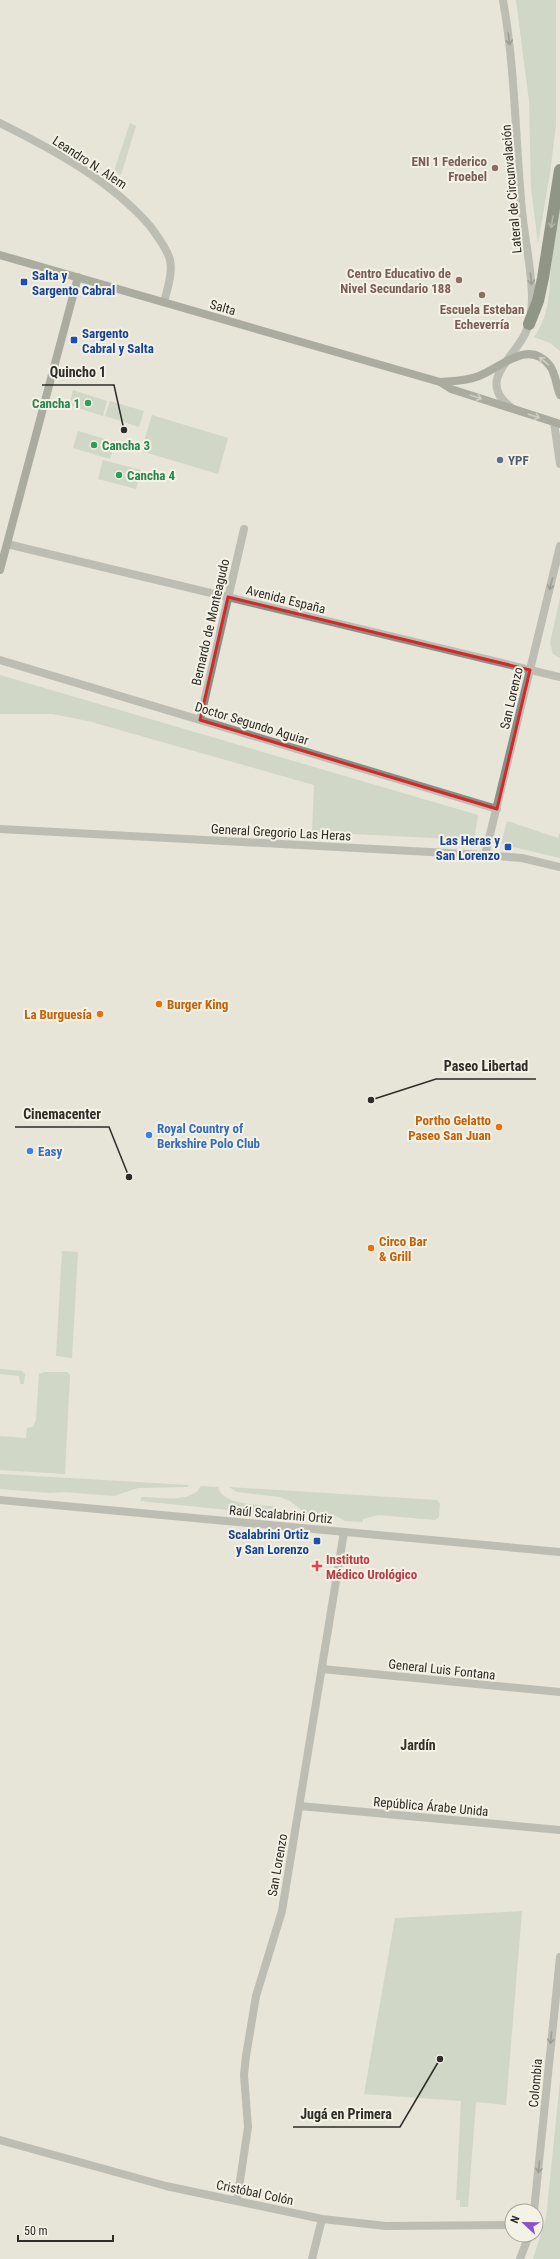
<svg xmlns="http://www.w3.org/2000/svg" width="560" height="2259" viewBox="0 0 560 2259" font-family="'Roboto Condensed',sans-serif">
<rect width="100%" height="100%" fill="#e7e4d8"/>
<path fill="#b3c7b0" d="M516,0H556V125L550,173L538,244L531,188L529,101Z
M130,123L136,126L121,175L114,171Z
M560,205V351L550,343L534,337C552,313 549,282 552,254C554,238 557,221 560,205Z
M73,390L107,401L103,416L69,405Z
M110,401L144,411L139,427L105,416Z
M152,415L228,438L218,474L141,451Z
M78,431L115,442L110,459L73,448Z
M103,460L141,470L136,489L98,479Z
M560,598V658L553,654L550,643Z
M0,675L478,815L474,840L312,832L314,785L88,721L52,714H0Z
M507,821L558,838L560,833V858L501,844Z
M62,1251L78,1252L72,1358L56,1356Z
M0,1369L22,1371L25,1374L24,1384H20L19,1376L0,1374Z
M45,1372H67L70,1375L65,1474L0,1470V1436L26,1438L27,1428L33,1427L36,1420L39,1374Z
M0,1474L189,1485L187,1487L138,1488L114,1496L63,1492L50,1493L0,1489Z
M201,1486L218,1487C222,1506 261,1504 277,1507L279,1513L277,1515L140,1501L142,1497C160,1497 192,1504 201,1486Z
M229,1487L437,1500L440,1504L439,1517L435,1520L378,1515L363,1519V1522L345,1521L336,1516L305,1513L290,1501L280,1497L237,1492Z
M522,1911L506,2105L476,2102L468,2207H460V2200H456L461,2101L364,2094L395,1918Z
M560,2081V2259H533L546,2218Z"/>
<g fill="none" stroke-linecap="round" stroke-linejoin="round">
<path stroke="#889085" stroke-width="8" d="M0,123C54,150 110,180 150,226C157,236 167,248 170,260C173,273 167,290 164,302
M7,544L560,677
M0,660L497,809
M200,720L244,529
M0,829L485,855L522,858L560,867
M485,855L560,546
M322,1669L560,1692
M300,1806L560,1830
M0,2140L166,2186L322,2219L386,2226L512,2225
M237,2201L248,2127L244,2075L246,2056L256,1996L282,1911L344,1532
M312,2259L322,2219"/>
<path stroke="#889085" stroke-width="8" d="M503,0C515,68 515,131 521,199C523,233 532,266 532,299C532,311 530,323 525,334C512,360 476,382 512,408
M554,422L560,464
M0,1500L560,1552
M534,2211L560,1957
M520,2259L529,2235"/>
<path stroke="#5d6859" stroke-width="8" d="M0,255L440,382L451,389L560,424
M440,382C453,381 467,381 479,376C502,367 529,338 550,366C556,374 556,386 560,395
M0,570L78,277"/>
<path stroke="#273521" stroke-width="12" d="M529,324L538,301L543,278L560,170"/>
</g>
<defs><path id="oneway-shaft" d="M-6 0H5M1.5-3L5.5 0L1.5 3" fill="none" stroke-width="1.6" stroke-linecap="round" stroke-linejoin="round"/></defs>
<g stroke="#484a44">
<use href="#oneway-shaft" transform="translate(509 39) rotate(82)"/>
<use href="#oneway-shaft" transform="translate(531 279) rotate(84)"/>
<use href="#oneway-shaft" transform="translate(551 584) rotate(104)"/>
<use href="#oneway-shaft" transform="translate(551 2038) rotate(96)"/>
<use href="#oneway-shaft" transform="translate(539 2167) rotate(95)"/>
</g>
<use stroke="#6f7766" href="#oneway-shaft" transform="translate(552 222) rotate(100)"/>
<g stroke="#b0b3a6">
<use href="#oneway-shaft" transform="translate(544 361) rotate(-141)"/>
<use href="#oneway-shaft" transform="translate(476 397) rotate(18)"/>
<use href="#oneway-shaft" transform="translate(534 416) rotate(17)"/>
</g>
<path d="M0 0H560V2259H0ZM228,597L530,670L497,809L200,720Z" fill="#e7e4d8" fill-opacity=".55" fill-rule="evenodd"/>
<path fill="none" stroke="#d62828" stroke-width="3" stroke-linejoin="round" d="M228,597L530,670L497,809L200,720Z"/>
<g fill="#8d6e63" stroke="#f4f1e5" stroke-width="1.5">
<circle cx="495" cy="168" r="4"/>
<circle cx="459" cy="280" r="4"/>
<circle cx="482" cy="295" r="4"/>
</g>
<g fill="#1a4fb4" stroke="#f4f1e5" stroke-width="1.5">
<rect x="20" y="278" width="8" height="8" rx="2"/>
<rect x="70" y="336" width="8" height="8" rx="2"/>
<rect x="504" y="843" width="8" height="8" rx="2"/>
<rect x="313" y="1537" width="8" height="8" rx="2"/>
</g>
<g fill="#2e9e5b" stroke="#f4f1e5" stroke-width="1.5">
<circle cx="88" cy="403" r="4"/>
<circle cx="94" cy="445" r="4"/>
<circle cx="119" cy="475" r="4"/>
</g>
<circle fill="#5c6f8a" stroke="#f4f1e5" stroke-width="1.5" cx="500" cy="460" r="4"/>
<g fill="#e8710a" stroke="#f4f1e5" stroke-width="1.5">
<circle cx="159" cy="1004" r="4"/>
<circle cx="100" cy="1014" r="4"/>
<circle cx="499" cy="1127" r="4"/>
<circle cx="371" cy="1248" r="4"/>
</g>
<g fill="#3f7fe0" stroke="#f4f1e5" stroke-width="1.5">
<circle cx="149" cy="1135" r="4"/>
<circle cx="30" cy="1151" r="4"/>
</g>
<path fill="#e0444e" stroke="#f4f1e5" stroke-width="1.5" d="M315 1560h4v4h4v4h-4v4h-4v-4h-4v-4h4z"/>
<g text-anchor="middle" stroke-width="4" stroke-linejoin="round" paint-order="stroke">
<g font-size="13" font-weight="bold" fill="#785e54" stroke="#f4f1e5" text-anchor="end">
<text x="487" y="166">ENI 1 Federico<tspan x="487" dy="15">Froebel</tspan></text>
<text x="451" y="278">Centro Educativo de<tspan x="451" dy="15">Nivel Secundario 188</tspan></text>
<text x="482" y="314" text-anchor="middle">Escuela Esteban<tspan x="482" dy="15">Echeverría</tspan></text>
</g>
<g font-size="13" fill="#2d2c28" stroke="#f4f1e5">
<text transform="translate(90 162) rotate(33)" y="5">Leandro N. Alem</text>
<text transform="translate(511 189) rotate(-95)" y="5">Lateral de Circunvalación</text>
<text transform="translate(223 307) rotate(16)" y="5">Salta</text>
<text transform="translate(286 599) rotate(14)" y="5">Avenida España</text>
<text transform="translate(210 622) rotate(-77)" y="5">Bernardo de Monteagudo</text>
<text transform="translate(511 698) rotate(-77)" y="5">San Lorenzo</text>
<text transform="translate(252 723) rotate(17)" y="5">Doctor Segundo Aguiar</text>
<text transform="translate(281 832) rotate(3)" y="5">General Gregorio Las Heras</text>
<text transform="translate(281 1514) rotate(5)" y="5">Raúl Scalabrini Ortiz</text>
<text transform="translate(442 1669) rotate(6)" y="5">General Luis Fontana</text>
<text transform="translate(431 1806) rotate(5)" y="5">República Árabe Unida</text>
<text transform="translate(277 1865) rotate(-80)" y="5">San Lorenzo</text>
<text transform="translate(535 2083) rotate(-85)" y="5">Colombia</text>
<text transform="translate(255 2192) rotate(12)" y="5">Cristóbal Colón</text>
</g>
<g font-size="13" font-weight="bold" fill="#164399" stroke="#f4f1e5" text-anchor="start">
<text x="32" y="280">Salta y<tspan x="32" dy="15">Sargento Cabral</tspan></text>
<text x="82" y="338">Sargento<tspan x="82" dy="15">Cabral y Salta</tspan></text>
<text x="500" y="845" text-anchor="end">Las Heras y<tspan x="500" dy="15">San Lorenzo</tspan></text>
<text x="309" y="1539" text-anchor="end">Scalabrini Ortiz<tspan x="309" dy="15">y San Lorenzo</tspan></text>
</g>
<g font-size="13" font-weight="bold" fill="#27864d" stroke="#f4f1e5" text-anchor="start">
<text x="80" y="408" text-anchor="end">Cancha 1</text>
<text x="102" y="450">Cancha 3</text>
<text x="127" y="480">Cancha 4</text>
</g>
<g font-size="13" font-weight="bold" fill="#4e5e75" stroke="#f4f1e5" text-anchor="start">
<text x="508" y="465">YPF</text>
</g>
<g font-size="13" font-weight="bold" fill="#c56008" stroke="#f4f1e5" text-anchor="start">
<text x="167" y="1009">Burger King</text>
<text x="92" y="1019" text-anchor="end">La Burguesía</text>
<text x="491" y="1125" text-anchor="end">Portho Gelatto<tspan x="491" dy="15">Paseo San Juan</tspan></text>
<text x="379" y="1246">Circo Bar<tspan x="379" dy="15">&amp; Grill</tspan></text>
</g>
<g font-size="13" font-weight="bold" fill="#366cbe" stroke="#f4f1e5" text-anchor="start">
<text x="157" y="1133">Royal Country of<tspan x="157" dy="15">Berkshire Polo Club</tspan></text>
<text x="38" y="1156">Easy</text>
</g>
<g font-size="13" font-weight="bold" fill="#be3a42" stroke="#f4f1e5" text-anchor="start">
<text x="326" y="1564">Instituto<tspan x="326" dy="15">Médico Urológico</tspan></text>
</g>
<g font-size="14" font-weight="bold" fill="#343129" stroke="#f4f1e5">
<text x="418" y="1750">Jardín</text>
</g>
</g>
<path fill="none" stroke="#2d2c28" stroke-width="1.5" d="M124 430L114 385H42M371 1100L436 1079H536M129 1177L109 1127H15M440 2059L400 2127H293"/>
<g fill="#2d2c28" stroke="#f4f1e5" stroke-width="1.5">
<circle cx="124" cy="430" r="4"/>
<circle cx="371" cy="1100" r="4"/>
<circle cx="129" cy="1177" r="4"/>
<circle cx="440" cy="2059" r="4"/>
</g>
<g font-size="14" text-anchor="middle" font-weight="bold" fill="#2d2c28" stroke="#f4f1e5" stroke-width="4" stroke-linejoin="round" paint-order="stroke">
<text x="78" y="377">Quincho 1</text>
<text x="486" y="1071">Paseo Libertad</text>
<text x="62" y="1119">Cinemacenter</text>
<text x="346" y="2119">Jugá en Primera</text>
</g>
<g transform="translate(524 2223) rotate(292)"><circle r="19" fill="#f4f1e5" stroke="#a4a299"/>
<path d="M0-3L7 15L0 10L-7 15Z" fill="#8a52c9"/>
<text y="-6" font-size="11" font-weight="bold" text-anchor="middle" fill="#2d2c28">N</text>
</g>
<path d="M18 2235v6h95v-6" fill="none" stroke="#2d2c28" stroke-width="2"/>
<text x="24" y="2235" font-size="12" fill="#2d2c28" stroke="#f4f1e5" stroke-width="3" paint-order="stroke">50 m</text>
</svg>
